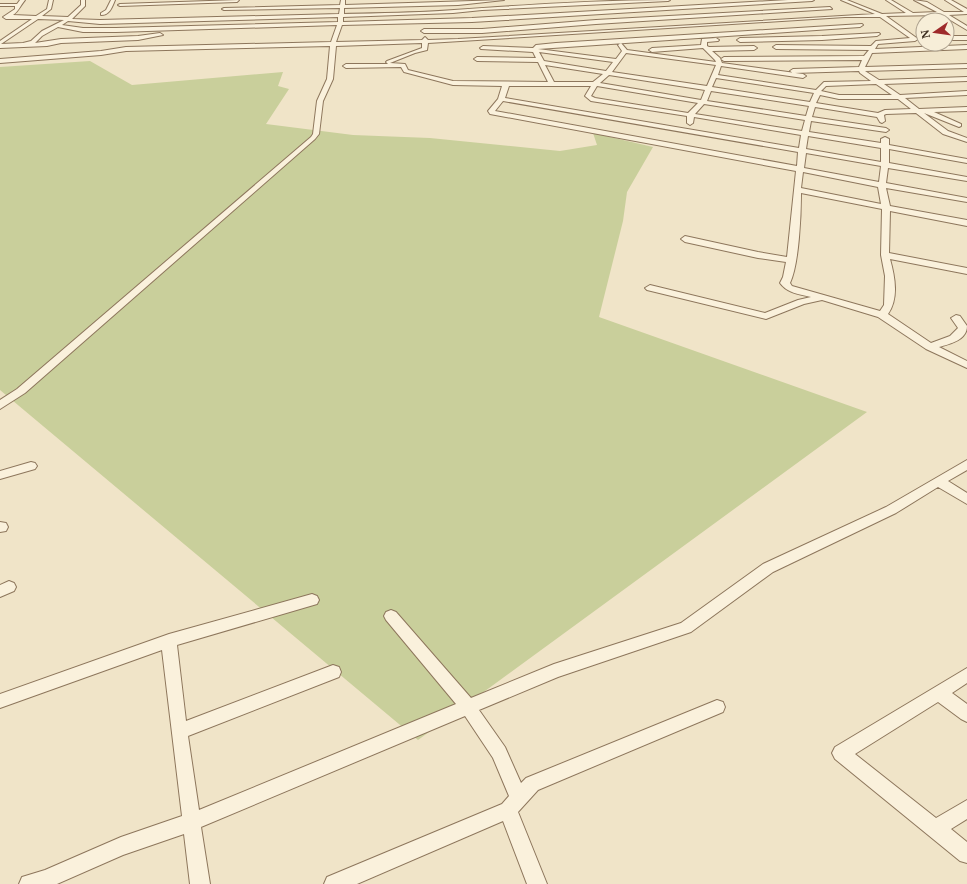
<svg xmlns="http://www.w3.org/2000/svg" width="967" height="884" viewBox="0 0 967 884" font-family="'Noto Serif',serif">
<rect width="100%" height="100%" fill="#f0e4c8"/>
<path fill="#c9cf9b" d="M90,61L132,85L283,72L278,86L289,89L266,124L353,135L430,138L560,151L597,145L593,133L653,147L627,192L623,221L599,317L867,412L418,740L0,390V67Z"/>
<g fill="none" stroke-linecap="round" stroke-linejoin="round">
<g stroke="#8d765c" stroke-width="2">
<path id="minor" d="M20,0H25C20,6 19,11 13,15L36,16L47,9L49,0H53L51,9L42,16L68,17L81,5V0H85V6L72,19L100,20L339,14L340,8L224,10L222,9L224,8L340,5L341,0H345V5L504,0L458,5L344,8V14C380,13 417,13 454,10C526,5 598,0 670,0L668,1L482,10L453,13L343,17V22L472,18L788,0H814L812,1L472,22L342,25L336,42L422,40L425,37L428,40L458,39L875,14L841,0H847L882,14L906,13L886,0H891L913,13L937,12L914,0L927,2L944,12H964L945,0H951L967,9V14L949,15L967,26V30L942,15L886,16L918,39L915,41L878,44L875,49L967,45V49L872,53L865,67L967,64V68L865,71L879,80L967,77V81L884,84L900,95L967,91V95L905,98L919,109L967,107V111L934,112L961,124V126L959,127L924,113L948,131L967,138V142L943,134L916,113L886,114L884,115L885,121L882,123L880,122L877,117L815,107L812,117L886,128L889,130L886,132L811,121L809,132L881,143V139L885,137L889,139V145L967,159V163L889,149V163L967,177V181L888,168L886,183L967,198V202L886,188L890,206L967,220V226L890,211L889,253L967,268V274L890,259C895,277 899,298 888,314L931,343L950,336L958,328L951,318L956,315L960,316L967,326C967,340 950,344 939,347L967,361V368L926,349L878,317L822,300L804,304L766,319L647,290L645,288L650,285L765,313L798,300L811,297C799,294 787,293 780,283L783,277L786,262L758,258L685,242L681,239L685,236L758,252L787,257L796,171L490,114L488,111L498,99L502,86L453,85L404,72L401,67L346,68L343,66L346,64H388L386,62L387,61L422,48V43L336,46L333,79L323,101L319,134L315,139L25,393L0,409V400L17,389L311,137L313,134L317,101L327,79L330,46L126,51L101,55L0,63V59L101,51L126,47L331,42L337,25L116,32H83L58,27L42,36L35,43L61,39L138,36L160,33L163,35L138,40L61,43L47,46L0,48V41L32,19H6L3,17L15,9V6H0V4H17ZM338,17V22L116,28H83L62,25L68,21L100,24ZM845,17H880L910,38L876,41L871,46L776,45L773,47L776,49L869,50L864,56L724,57L721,59L724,61L862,60L859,67L793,69L790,71L793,73L859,71L860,73L871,81L824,82L816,90L718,75L721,66L803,78L806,76L803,74L722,63L720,58L712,51L754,50L757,48L754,46L709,47L707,46V42L718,41L719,40L716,38L702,39L701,45L652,48L649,50L652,52L703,48L715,60L716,62L627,50L621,43L618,45L622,51L616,59L538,49L860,27L863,25L862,24L556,43L536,45L533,48L483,46L480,48L481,49L533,52L536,58L477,57L474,59L477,61L538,62L548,82L453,81L408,70L405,64L390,63L415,53L427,50L428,43ZM38,19L64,20L42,31L31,41L23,43L1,44ZM539,52L613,62L606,71L544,61ZM626,53L716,65L707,86L612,72ZM545,65L603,74L593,82H554ZM609,75L705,90L701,100L600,83ZM716,78L814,93L810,102L712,87ZM876,84L892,95H839L821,91L826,86ZM509,86H591L585,96L591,101L687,116V123L690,125L693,123L694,117L801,135L799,148L505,98ZM597,86L698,103L688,113L595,98L591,96ZM711,91L809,106L806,116L707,101ZM820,95L839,99H898L911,109L885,110L878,113L816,103ZM503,101L798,152L797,166L495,111ZM704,104L805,120L802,131L695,114ZM808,136L881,148V162L806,149ZM806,153L881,166L879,182L804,168ZM803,172L878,187L881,204L801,188ZM801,193L882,209L881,255L885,276L884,305L880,311L792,286L790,283C799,264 801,215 801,193Z
M111,0H115C112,7 110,15 101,15V13L106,10Z
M239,0L237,2L120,6L118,5L120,4Z
M830,7L832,9L596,24L482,33H424L421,31L424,29H482L596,20Z
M879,33L880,34L877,36L822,40L740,42L737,40L740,38L822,36Z
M947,36H967V40H947Z
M967,460V470L948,481L967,493V504L938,487L896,513L773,572L691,632L558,677L479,710L505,747L521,783L526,778L717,700L723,702L725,707L723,712L538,790L518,812L547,884H527L503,821L357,884H324L327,877L502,804L509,796L493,758L465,716L201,827L210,884H190L184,834L123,855L57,884H19L22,877L45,870L121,837L182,816L162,650L0,708V694L169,634L312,594L317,596L319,600L317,604L177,645L186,721L333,665L339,667L341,672L339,677L188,736L199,810L456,704L386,620L384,616L386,612L391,610L396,612L471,698L554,664L681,623L763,564L886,507Z
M31,462L35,463L37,466L35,469L0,479V471Z
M0,522L6,523L8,527L6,531L0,532Z
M9,581L14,583L16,587L14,591L0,597V585Z
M967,668V683L952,693L967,704V722L961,719L938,702L855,754L936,818L967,800V819L951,829L967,842V863L960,861L835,759L832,753L835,747Z"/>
</g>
<use href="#minor" fill="#faf1dc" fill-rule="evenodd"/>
</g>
<g transform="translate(935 32) rotate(257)"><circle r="19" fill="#f7eed8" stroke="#ada18e"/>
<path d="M0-3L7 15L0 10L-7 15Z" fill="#9e2a2b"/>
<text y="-6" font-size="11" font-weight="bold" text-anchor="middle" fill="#3d2e20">N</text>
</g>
</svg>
